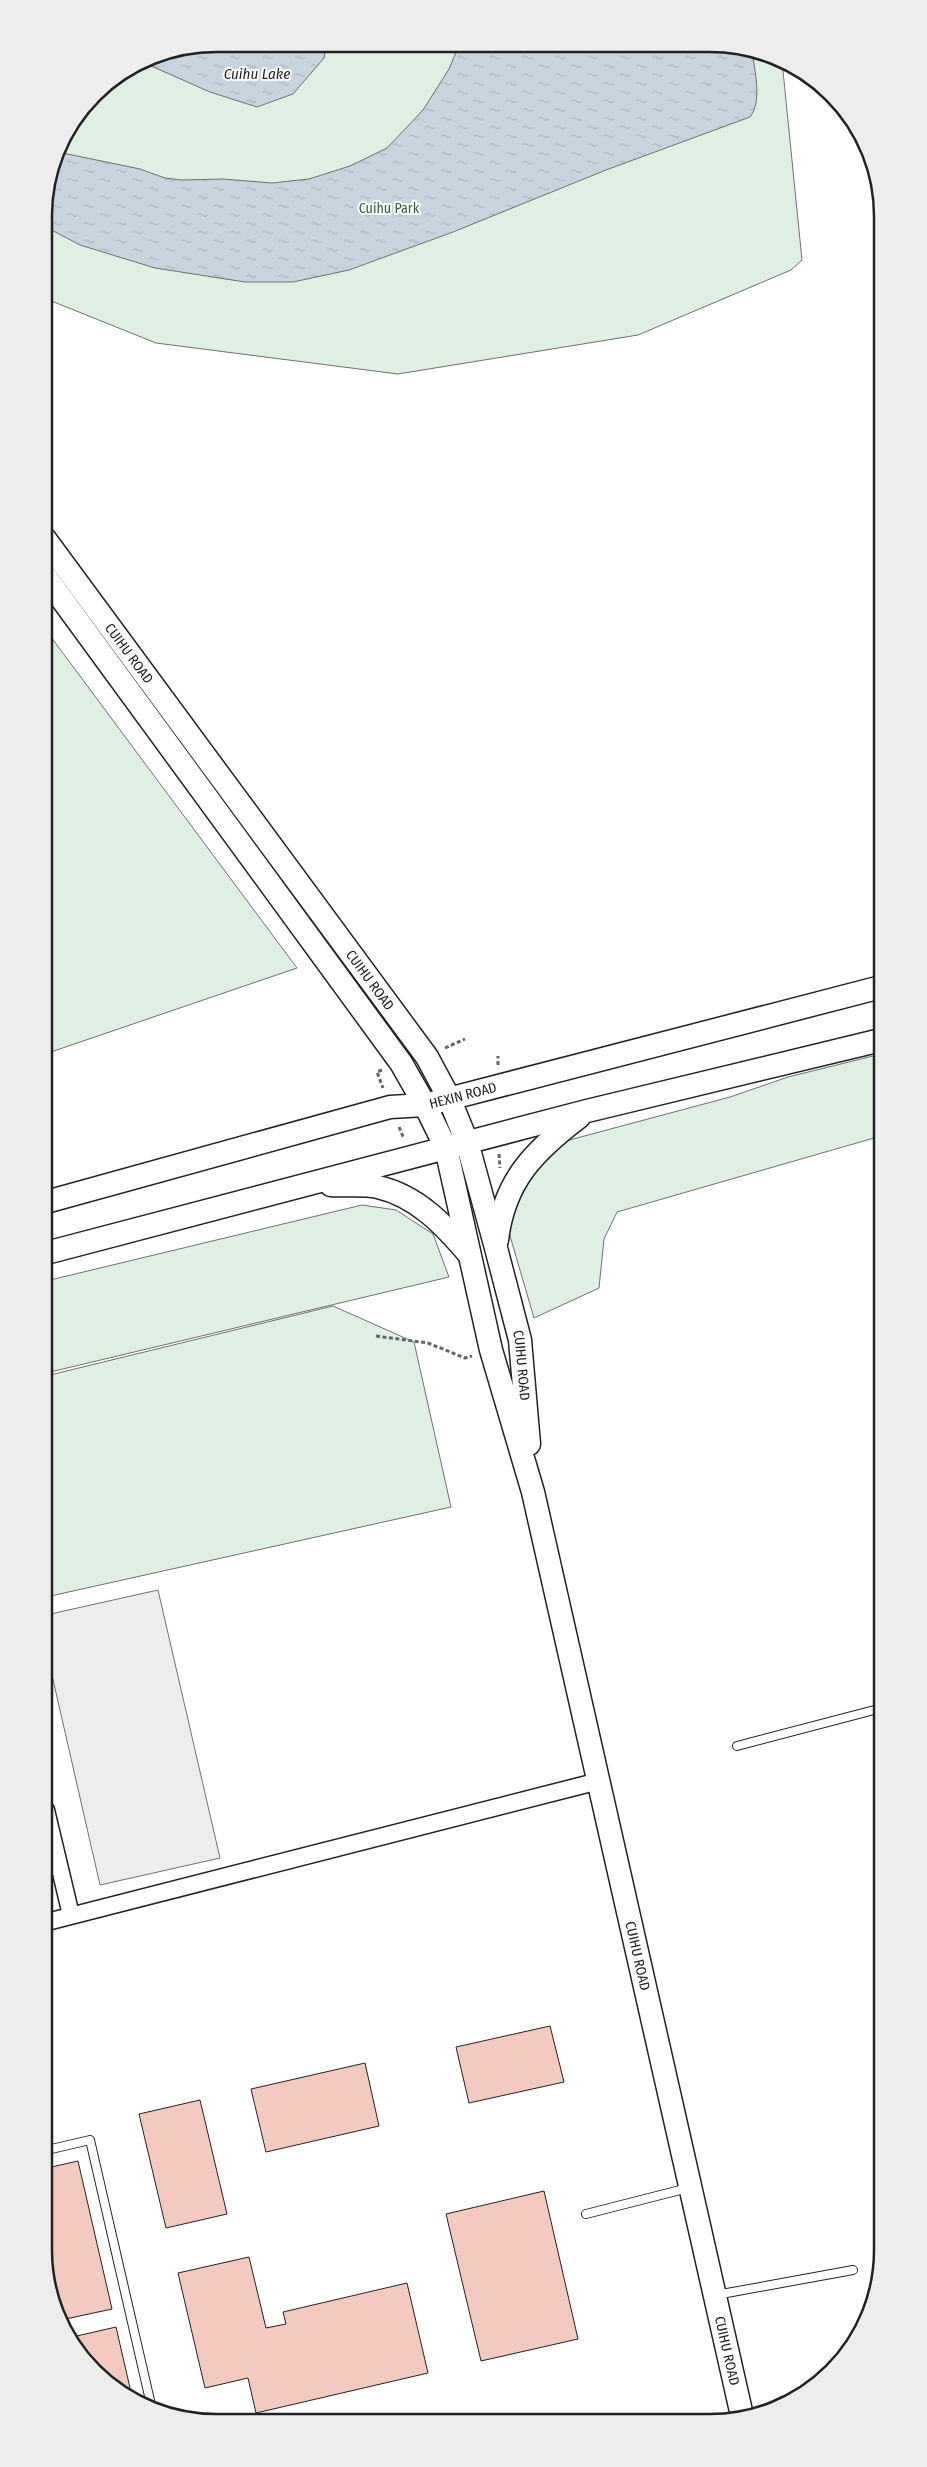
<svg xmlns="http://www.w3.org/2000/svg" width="927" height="2467" viewBox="0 0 927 2467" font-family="'Fira Sans Condensed',sans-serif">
<defs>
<pattern id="water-ripples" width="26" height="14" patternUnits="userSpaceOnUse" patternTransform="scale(1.25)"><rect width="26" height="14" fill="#c7d3dd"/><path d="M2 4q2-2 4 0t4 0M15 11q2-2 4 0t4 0" fill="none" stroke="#abb5bd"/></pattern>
</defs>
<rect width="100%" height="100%" fill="#fff"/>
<path fill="#e0efe3" stroke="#6f6f6f" d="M217,44L744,47L782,61L802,260L791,270L638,335L398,374L156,343L44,298V205L61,141L103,87L151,57Z
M45,629L297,968L45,1054Z
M881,1054V1136L617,1212L604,1239L599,1288L534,1318L508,1229L527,1176L562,1142L730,1097L788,1077Z
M362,1205L396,1210L433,1234L449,1277L46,1373V1281Z
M333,1306L414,1342L451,1507L46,1597V1376Z"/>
<path fill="#ededed" stroke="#6f6f6f" d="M158,1590L220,1858L100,1885L46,1649V1615Z"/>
<path fill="url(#water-ripples)" stroke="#6f6f6f" d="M217,44H327L324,58L293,94L257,107L210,92L142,62L151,57Z
M459,45L744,47L752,50C754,69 763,101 750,117L606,170L453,232L349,270L293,282H245L155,268L80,245L44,226V205L58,152L140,169L165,178L182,180L223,179L272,183L309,179L350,166L387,148L423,110L449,69Z"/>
<path fill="#f3c9c0" stroke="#222" d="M882,1803V1826L877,1804Z
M550,2026L564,2082L469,2103L456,2047Z
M365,2063L379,2126L266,2152L251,2089Z
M200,2100L227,2214L166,2228L139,2114Z
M78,2161L112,2309L61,2320L47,2284V2168Z
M544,2191L578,2339L481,2361L446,2214Z
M249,2257L266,2328L286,2324L283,2312L407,2283L428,2373L256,2413L248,2378L205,2388L178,2273Z
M116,2327L133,2401L95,2373L68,2338Z"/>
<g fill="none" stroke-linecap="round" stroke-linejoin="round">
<g stroke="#222" stroke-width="10">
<path id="lane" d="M737,1746L882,1708
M47,2150L90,2140L152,2409
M586,2214L688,2188
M716,2295L853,2270"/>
</g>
<g stroke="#222" stroke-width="19">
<path id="street" d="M46,1810L71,1915
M47,1922L599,1781"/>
</g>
<g stroke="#222" stroke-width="25">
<g id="secondary">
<path id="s1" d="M45,539L427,1057L449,1098L467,1142L496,1248L520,1340L529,1444"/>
<path id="s2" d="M45,576L401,1063L425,1105L446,1148L491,1350L533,1492L743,2420"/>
<path d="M331,1185C346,1186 364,1184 378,1187C417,1196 444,1225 468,1253"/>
<path id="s3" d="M46,1202L390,1107L425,1105L881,987"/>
<path d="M497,1240C504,1181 534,1151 579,1117"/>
<path d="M46,1253L587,1111L881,1040"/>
</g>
</g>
<path stroke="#646464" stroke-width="3" stroke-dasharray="4 2.5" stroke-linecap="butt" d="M445,1048L465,1039
M498,1065V1056
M382,1070L377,1072L383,1088
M399,1127L404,1139
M499,1154L500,1168
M376,1336L428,1343L465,1358L472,1356"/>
<use href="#lane" stroke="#fff" stroke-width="8"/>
<use href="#street" stroke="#fff" stroke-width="16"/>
<use href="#secondary" stroke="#fff" stroke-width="22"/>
</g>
<g text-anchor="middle" stroke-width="4" stroke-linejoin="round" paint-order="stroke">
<g font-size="14" fill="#2f5e38" stroke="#fff">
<text x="389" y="213">Cuihu Park</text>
</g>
<g font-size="14" fill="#222" stroke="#fff">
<text dy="5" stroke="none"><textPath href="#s1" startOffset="142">CUIHU ROAD</textPath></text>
<text dy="5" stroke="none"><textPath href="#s1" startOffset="548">CUIHU ROAD</textPath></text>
<text dy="5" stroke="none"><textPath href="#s3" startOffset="431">HEXIN ROAD</textPath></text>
<text dy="5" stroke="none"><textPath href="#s1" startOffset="968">CUIHU ROAD</textPath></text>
<text dy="5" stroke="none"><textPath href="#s2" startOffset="1530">CUIHU ROAD</textPath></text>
<text dy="5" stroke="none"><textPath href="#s2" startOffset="1935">CUIHU ROAD</textPath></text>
</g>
<g font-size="15" font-style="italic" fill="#222" stroke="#fff">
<text x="257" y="79">Cuihu Lake</text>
</g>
</g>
<path d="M0 0H927V2467H0ZM216 52H710A164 164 0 0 1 874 216V2250A164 164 0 0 1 710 2414H216A164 164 0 0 1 52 2250V216A164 164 0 0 1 216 52Z" fill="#ededed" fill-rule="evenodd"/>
<path fill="none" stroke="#222" stroke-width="2.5" d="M216 52H710A164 164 0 0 1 874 216V2250A164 164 0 0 1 710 2414H216A164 164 0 0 1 52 2250V216A164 164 0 0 1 216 52Z"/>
</svg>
